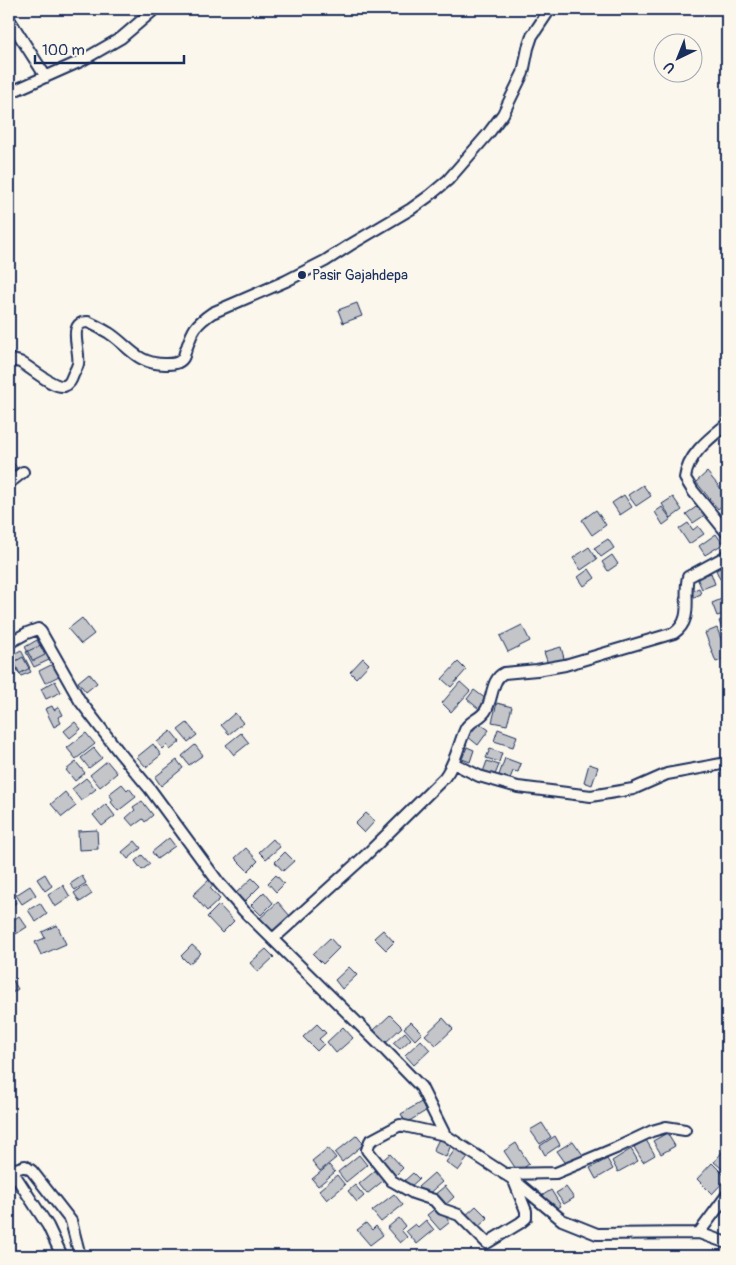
<svg xmlns="http://www.w3.org/2000/svg" width="736" height="1265" viewBox="0 0 736 1265" font-family="Pangolin,sans-serif">
<rect width="100%" height="100%" fill="#fbf7ec"/>
<filter id="ink" filterUnits="userSpaceOnUse"><feTurbulence type="fractalNoise" baseFrequency=".02" numOctaves="2"/><feDisplacementMap in="SourceGraphic" scale="10" xChannelSelector="R" yChannelSelector="G"/><feConvolveMatrix kernelMatrix="1 2 1 2 8 2 1 2 1" color-interpolation-filters="sRGB"/></filter>
<g filter="url(#ink)">
<path fill="#c3c5c9" stroke="#1b2f5e" d="M357,303L362,316L343,323L338,310Z
M9,457L17,468L9,474Z
M707,472L727,496V501L718,509L696,482Z
M643,485L651,496L636,506L628,495Z
M624,495L632,507L620,515L612,503Z
M673,497L682,510L671,518L662,504Z
M699,505L705,515L693,523L686,514Z
M662,507L671,519L663,525L655,512Z
M596,510L606,525L592,535L582,520Z
M688,523L693,530L698,526L704,534L689,544L679,529Z
M716,534L723,544L705,555L699,546Z
M608,539L614,548L601,557L594,548Z
M589,547L597,559L581,570L573,558Z
M612,555L618,564L608,571L602,562Z
M727,565V577L720,579L716,570Z
M589,569L595,578L584,586L578,577Z
M711,573L715,584L702,589L697,578Z
M699,588L701,594L692,598L689,592Z
M724,598L727,605V613L717,616L712,603Z
M82,618L94,634L81,644L68,629Z
M727,618V636L725,637L719,621Z
M522,625L530,641L508,652L500,636Z
M717,628L727,655V658L716,662L705,633Z
M37,640L45,655L33,661L25,647Z
M41,645L49,660L34,667L26,652Z
M561,647L565,662L549,667L544,652Z
M21,650L30,668L19,674L10,656Z
M23,657L31,672L21,676L14,662Z
M363,658L369,664L356,678L350,672Z
M9,659H10L16,672L9,675Z
M458,662L466,670L451,687L442,679Z
M55,663L61,675L45,683L39,671Z
M89,673L97,683L86,692L78,682Z
M55,681L61,692L46,699L41,689Z
M460,682L470,691L451,712L442,703Z
M474,690L486,699L479,709L467,699Z
M497,703L512,707L507,725L492,722Z
M52,706L54,710L59,707L63,715L58,717L61,723L54,727L45,709Z
M235,713L243,723L229,734L221,725Z
M75,722L81,729L70,738L64,731Z
M187,723L197,735L188,742L178,730Z
M479,723L489,730L478,745L468,737Z
M498,729L517,736L513,747L494,741Z
M171,731L180,742L170,750L167,745L163,749L157,742Z
M86,733L95,744L76,759L67,748Z
M241,733L249,743L234,755L226,745Z
M153,744L161,755L146,767L137,757Z
M195,745L203,755L189,765L182,756Z
M467,747L474,750L470,762L462,759Z
M94,748L102,758L89,768L81,758Z
M490,749L502,753L499,762L486,758Z
M505,758L521,764L518,772L513,771L509,781L498,778Z
M177,760L183,768L161,786L155,777Z
M107,761L117,773L100,787L90,775Z
M487,761L499,765L494,777L483,772Z
M76,762L85,773L75,781L66,770Z
M589,764L598,767L592,785L584,782Z
M86,778L96,789L81,801L72,789Z
M122,784L127,790L129,788L136,797L118,811L111,802L113,800L109,794Z
M65,792L76,806L62,817L51,804Z
M142,801L153,815L145,822L143,819L133,826L126,818L135,810L133,807Z
M106,804L115,816L102,826L93,815Z
M366,813L375,821L364,833L355,824Z
M97,830L98,849L79,850L78,831Z
M169,838L175,846L157,859L152,852Z
M273,839L280,847L266,859L259,852Z
M135,841L141,848L128,859L122,852Z
M246,848L258,861L248,871L235,858Z
M285,852L294,861L283,871L275,862Z
M142,855L150,864L142,870L135,861Z
M45,874L52,886L45,891L37,879Z
M276,875L284,884L276,892L268,883Z
M82,876L86,883L75,890L70,884Z
M211,878L216,883L210,888L220,899L207,911L193,895Z
M252,878L260,886L244,902L236,893Z
M63,885L70,897L55,907L48,895Z
M86,885L92,894L80,902L74,893Z
M30,886L36,895L22,904L16,895Z
M9,892L16,903L9,908Z
M264,892L273,903L261,915L251,905Z
M278,902L290,916L273,932L260,918Z
M40,903L47,914L36,922L28,910Z
M219,905L234,921L222,933L207,917Z
M19,916L27,927L16,934L9,923Z
M57,925L66,944L41,955L35,942L45,938L42,932Z
M383,930L394,942L386,950L374,938Z
M330,938L339,948L323,964L313,954Z
M192,945L201,953L189,964L181,956Z
M266,949L274,957L258,972L250,963Z
M349,967L357,975L342,989L335,980Z
M9,974L18,989L9,995Z
M390,1015L402,1027L385,1043L373,1031Z
M443,1018L453,1029L436,1045L425,1035Z
M411,1022L422,1033L415,1040L404,1028Z
M317,1024L326,1033L319,1039L324,1044L317,1051L303,1037Z
M343,1027L353,1038L336,1053L327,1042Z
M405,1032L411,1039L400,1049L393,1043Z
M421,1040L430,1050L414,1065L405,1055Z
M423,1101L429,1109L406,1123L401,1114Z
M542,1123L551,1137L540,1144L530,1130Z
M667,1133L675,1146L661,1154L653,1141Z
M357,1135L364,1144L342,1162L335,1153Z
M555,1136L560,1145L545,1155L540,1146Z
M439,1139L451,1145L446,1157L433,1151Z
M646,1140L655,1155L643,1162L634,1147Z
M573,1141L583,1155L567,1165L557,1151Z
M516,1143L529,1164L518,1172L504,1151Z
M727,1146V1173L714,1162Z
M457,1147L469,1156L458,1171L446,1162Z
M328,1148L336,1158L320,1171L312,1161Z
M631,1149L638,1161L618,1172L612,1161Z
M390,1154L403,1168L394,1177L380,1162Z
M359,1155L367,1165L346,1182L338,1172Z
M607,1159L613,1169L596,1179L590,1168Z
M712,1163L727,1178L712,1194L697,1179Z
M329,1165L335,1172L318,1186L312,1179Z
M376,1170L384,1180L367,1194L359,1184Z
M413,1173L419,1179L409,1188L403,1182Z
M434,1173L442,1182L426,1196L418,1187Z
M337,1175L345,1185L327,1200L319,1190Z
M355,1185L364,1196L357,1202L348,1191Z
M445,1186L454,1197L443,1207L434,1195Z
M566,1187L574,1198L564,1204L556,1193Z
M551,1190L561,1206L554,1210L543,1195Z
M394,1194L403,1205L381,1222L372,1211Z
M476,1206L488,1218L477,1228L465,1216Z
M437,1207L450,1222L440,1230L427,1215Z
M399,1218L405,1226L401,1230L407,1237L400,1243L387,1228Z
M426,1220L434,1230L417,1244L406,1231L415,1224L418,1227Z
M366,1223L372,1230L376,1226L383,1235L370,1245L357,1230Z"/>
<g fill="none" stroke-linecap="round" stroke-linejoin="round">
<g stroke="#1b2f5e" stroke-width="14">
<path id="minor" d="M9,19L46,77
M9,93L81,61L121,38L155,9
M9,359C12,360 16,361 20,362C30,367 53,388 64,386C70,384 71,380 73,375C75,371 77,368 78,364C81,351 66,322 88,322C95,325 102,329 109,333C130,347 137,364 165,364C172,364 179,364 183,358C185,355 185,350 187,347C193,329 196,324 212,313L286,281L325,261L350,245L411,209L429,196L448,180L488,134L503,114L523,73L528,48L532,36L550,9
M727,424C710,438 688,454 685,478L693,491L727,533
M9,483L23,472
M9,643L27,633L38,629L41,632L80,701L119,752L150,789L219,883L244,911L385,1050L421,1087L445,1135L514,1180L562,1220L597,1234L699,1233L727,1243
M453,763L479,776L518,787L591,796L633,789L667,774L727,763
M273,939L365,856L444,778C456,763 458,745 466,728C471,720 482,718 486,710C493,699 491,679 504,673L537,670L565,665L674,633C694,619 683,597 688,577L725,557L727,554
M445,1135L400,1125L370,1141L367,1150L392,1181L413,1193L434,1200L442,1209L459,1215L487,1243L520,1223L526,1218V1211L514,1181
M9,1166L48,1226L62,1256
M13,1170L25,1166L32,1171L71,1221L80,1256
M504,1174L556,1173L616,1148L652,1131L666,1127L685,1130
M699,1233L727,1195"/>
</g>
<use href="#minor" stroke="#fbf7ec" stroke-width="10"/>
</g>
</g>
<circle fill="#1b2f5e" stroke="#fbf7ec" stroke-width="2" cx="302" cy="275" r="5"/>
<g text-anchor="middle" stroke-width="5" stroke-linejoin="round" paint-order="stroke">
<g font-size="15" fill="#1b2f5e" stroke="#fbf7ec" text-anchor="start">
<text x="312" y="280">Pasir Gajahdepa</text>
</g>
</g>
<rect width="736" height="1265" fill="none" stroke="#fbf7ec" stroke-width="30"/>
<rect x="15" y="15" width="706" height="1235" fill="none" stroke="#1b2f5e" stroke-width="2" filter="url(#ink)"/>
<g transform="translate(678 58) rotate(223)"><circle r="24" fill="#fbf7ec" stroke="#a1a7b3"/>
<path d="M0-4L9 19L0 12L-9 19Z" fill="#1b2f5e"/>
<text y="-8" font-size="14" font-weight="bold" text-anchor="middle" fill="#1b2f5e">U</text>
</g>
<path d="M35 55v8h149v-8" fill="none" stroke="#1b2f5e" stroke-width="2.5"/>
<text x="42" y="55" font-size="15" fill="#1b2f5e" stroke="#fbf7ec" stroke-width="4" paint-order="stroke">100 m</text>
</svg>
